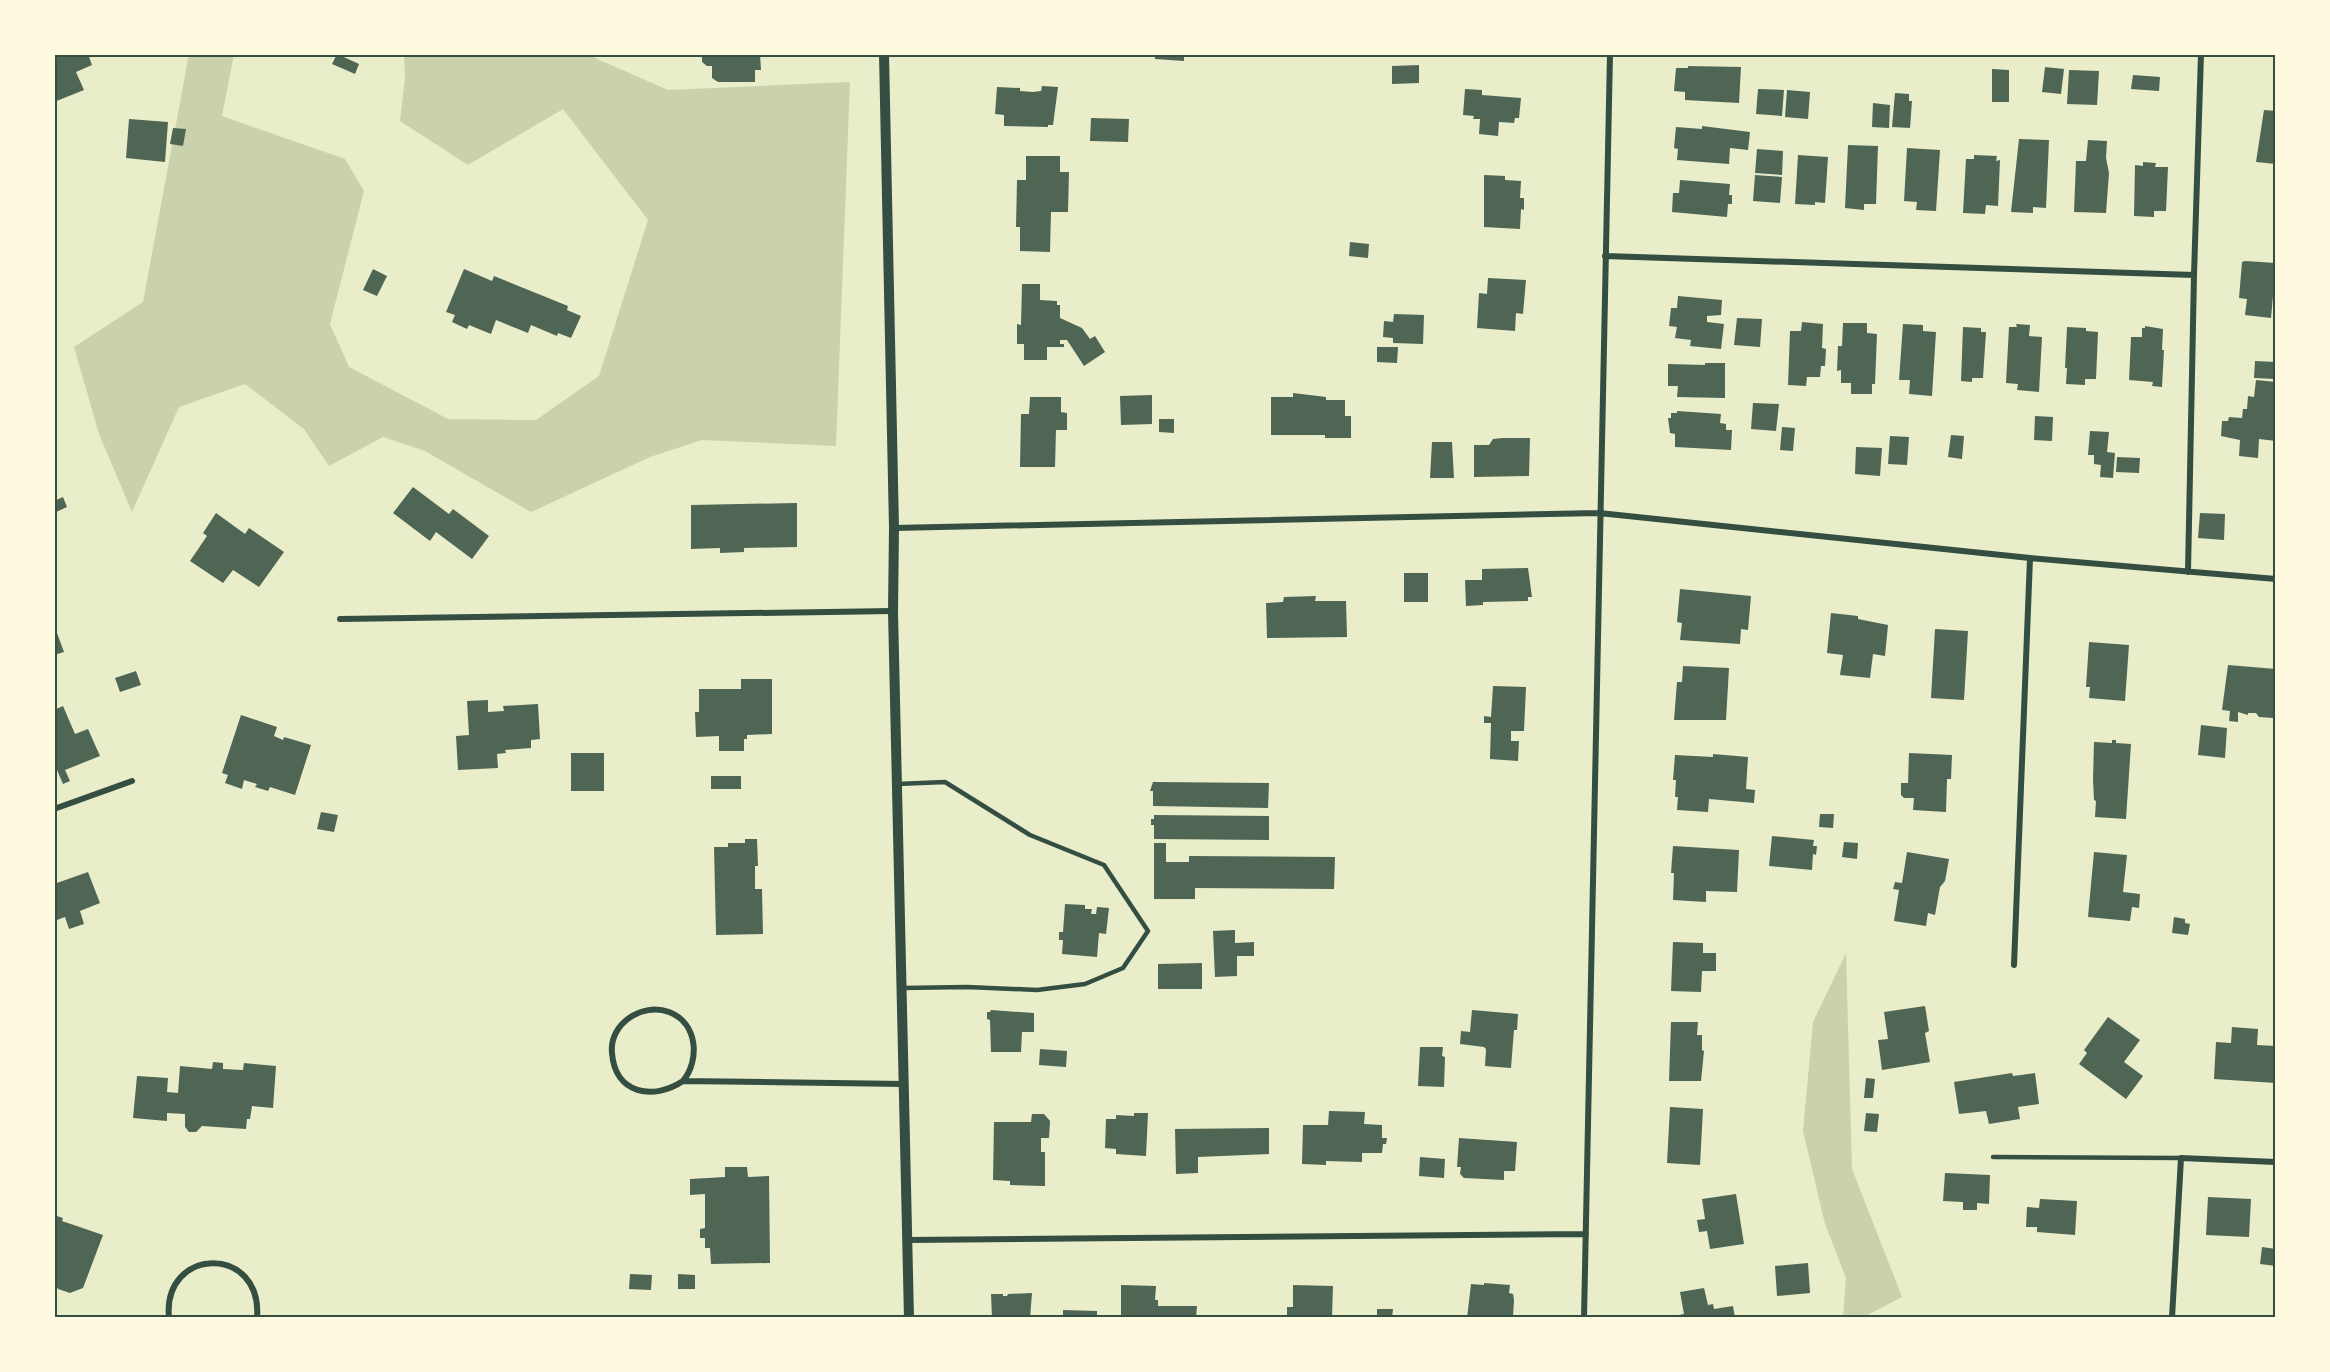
<svg xmlns="http://www.w3.org/2000/svg" width="2330" height="1372" viewBox="0 0 2330 1372" font-family="Poppins,sans-serif">
<rect width="100%" height="100%" fill="#e9edc9"/>
<path fill="#cad2ad" d="M189,54H234L222,116L345,159L364,191L330,324L349,367L448,419L536,420L599,376L648,220L563,109L468,165L400,121L405,78L404,54H594L595,58L668,90L850,82L836,446L702,440L650,457L531,512L425,451L383,437L329,466L304,429L245,384L179,407L132,512L99,434L74,347L143,302Z
M1846,953L1852,1169L1902,1297L1862,1318H1843L1846,1278L1825,1224L1803,1131L1813,1022Z"/>
<path fill="#4f6655" d="M54,54H88L92,65L76,72L84,90L54,102Z
M337,54L359,64L355,74L332,64Z
M702,54H760L761,70H755V82H718L712,78V66H707L702,62Z
M1155,54H1184V61L1155,59Z
M1419,65V83L1392,84V66Z
M1688,66L1741,67L1739,103L1685,100V92L1674,91L1676,68H1688Z
M2045,67L2064,69L2061,94L2042,92Z
M1992,69L2009,70V102H1992Z
M2069,70L2099,71L2097,105L2067,104Z
M2133,75L2160,77L2159,91L2131,89Z
M1042,86L1058,87L1053,125H1048V127L1004,126V115L995,114L997,87L1020,88V91L1033,92L1041,91Z
M1465,89L1482,90V95L1521,98L1519,118H1515L1514,123L1499,122L1498,136L1479,134L1480,119H1473L1474,116L1463,115Z
M1758,89L1784,90L1782,116L1756,114Z
M1787,90L1810,92L1808,119L1785,117Z
M1895,93L1909,94V101H1912L1910,128L1892,127Z
M1873,103L1890,105L1889,128L1872,127Z
M2264,110L2276,111V164L2256,162Z
M1091,118L1129,119L1128,142L1090,141Z
M129,119L168,122L165,162L126,158Z
M1702,126L1750,132L1748,150L1730,148L1729,164L1677,160L1678,149L1674,148L1676,127L1702,129Z
M173,128L186,129L183,146L170,144Z
M2019,139L2049,140L2046,208L2033,207V213L2011,212Z
M2088,140L2107,141L2106,158L2109,173L2106,213L2074,212L2076,161H2086Z
M1848,145L1878,146L1876,204H1864V210L1845,208Z
M1907,148L1940,150L1936,211L1916,210L1917,202L1904,201Z
M1757,149L1783,151L1782,175L1755,173Z
M1798,155L1828,157L1825,203L1815,202V205L1795,204Z
M1974,155L1997,156L1996,161L2000,160L1998,206L1986,205L1985,214L1963,213L1966,159H1974Z
M1026,156H1060V172H1069L1068,212H1051L1050,252L1020,251V227H1016L1017,180H1026Z
M2143,162L2156,163L2155,167H2168L2166,211H2154V217L2134,216L2135,165L2143,166Z
M1484,175L1505,176V180L1521,181L1520,198H1524V210L1521,209L1520,229L1484,227Z
M1755,175L1782,177L1780,203L1753,201Z
M1680,180L1730,184L1729,195H1732V204H1728L1727,217L1672,212L1673,193H1679Z
M1350,242L1369,244L1368,258L1349,256Z
M2245,261L2276,263L2271,318L2245,315L2247,299L2239,298L2242,262Z
M373,269L387,276L377,296L363,290Z
M464,269L492,281L494,276L568,306L567,310L581,316L571,338L558,333L557,336L531,325L528,333L496,320L491,334L469,325L467,329L452,322L455,315L446,312Z
M1488,278L1526,280L1523,314L1516,313L1515,331L1477,328L1479,293L1487,294Z
M1022,284H1040V300L1057,301V305H1060V318L1082,328L1090,339L1095,336L1105,352L1084,366L1067,340H1060V344H1064V347H1047V360H1024V344H1017V324L1021,325Z
M1678,296L1722,300L1721,315L1707,316V322L1724,324L1721,349L1690,346L1691,340L1675,338L1677,327L1669,326L1671,308H1677Z
M1394,314L1424,315L1423,344L1393,343V338L1383,337L1384,321L1393,322Z
M1737,318L1762,319L1760,347L1734,345Z
M1802,322L1823,324L1822,348L1826,349L1825,366H1821L1820,377H1807L1806,386L1788,385L1790,331H1801Z
M1843,323H1867V333L1877,334L1875,384H1872V394H1851V383H1841V370L1837,371L1838,346H1842Z
M1903,324L1923,325V331L1936,332L1932,396L1909,394L1910,380H1899Z
M2016,324L2030,325L2029,336L2042,337L2039,392L2017,390L2018,384L2006,383L2009,327H2017Z
M2145,326L2163,329L2162,350H2164L2162,387L2152,386L2153,382L2129,380L2131,337H2142V328H2145Z
M1963,327L1981,328V332H1986L1983,378H1972V382L1961,381Z
M2067,327L2086,328V331L2098,332L2096,379H2085V385L2066,384L2067,368H2065Z
M1377,347H1398L1397,363L1377,362Z
M2255,361L2276,362V379L2254,378Z
M1705,363H1725V398L1677,397L1678,386H1668V364L1705,365Z
M2256,380L2276,382V441L2259,439L2258,458L2239,456L2240,440L2221,436L2222,421H2228L2229,417L2242,418L2243,409H2247L2248,396L2254,397Z
M1293,393L1326,397V400H1345V416H1351V438H1325V435H1271V397H1293Z
M1152,395V424L1121,425L1120,396Z
M1030,397H1061V412L1067,413V430H1056L1055,467H1020L1021,414H1029Z
M1753,403L1779,404L1776,431L1751,429Z
M1677,411L1721,414L1720,423L1726,424V430H1732L1731,450L1675,447V434L1670,433L1668,418H1671V413H1677Z
M2035,416L2053,417L2052,441L2034,440Z
M1159,419H1174V433L1159,432Z
M1782,427L1795,428L1793,451L1780,450Z
M2090,431L2109,432L2107,452L2115,453L2113,478L2100,477L2101,465L2094,464V455H2088Z
M1951,435L1964,436L1962,459L1948,457Z
M1890,436L1909,437L1907,465L1888,464Z
M1502,438H1530L1529,476L1474,477V445H1489L1493,439Z
M1432,442H1452L1454,478H1430Z
M1856,447L1882,448L1880,476L1855,474Z
M2117,457L2140,458L2139,473L2116,472Z
M413,487L449,514L453,509L489,536L472,559L436,532L430,541L393,513Z
M63,497L67,507L54,513V501Z
M797,503V547L744,548V552L720,553V548L691,549V505Z
M216,513L245,534L249,528L284,552L259,587L233,570L223,583L190,561L207,536L203,533Z
M2200,513L2225,514L2224,540L2198,538Z
M1528,568L1532,597H1528V601L1483,602V605L1466,606L1465,580H1482V569Z
M1404,573H1428V602H1404Z
M1680,589L1751,596L1748,630L1741,629L1740,644L1680,640L1682,623L1677,622Z
M1316,596L1315,601H1346L1347,637L1267,638L1266,603L1283,602L1284,597Z
M1831,613L1858,616V619L1888,625L1885,656L1873,654L1870,678L1840,675L1843,655L1827,653Z
M54,625L64,652L54,655Z
M1935,629L1968,631L1964,700L1931,698Z
M2089,642L2129,645L2125,701L2089,698L2090,687H2086Z
M2228,665L2276,669V716L2273,718L2259,717L2256,713H2248V715L2238,712V722L2229,721L2230,711L2222,710Z
M1683,666L1729,668L1726,720H1674L1677,682H1682Z
M136,671L141,685L120,692L115,678Z
M741,679H772V734L747,735V739H744V751H719V736L696,737L695,712H699V689H741Z
M1493,686L1526,687L1524,731H1511V741H1519L1518,761L1490,759L1491,723H1484V716L1491,717Z
M488,700V712L504,711L503,706L538,704L540,739L531,740V748L505,750L506,753L497,754L498,768L458,770L456,736L469,735L467,701Z
M63,706L75,734L88,729L100,756L65,770L70,781L63,784L54,763V710Z
M241,715L277,727L274,736L283,740L284,737L311,745L295,795L270,787L268,791L255,787L257,784L244,780L242,789L225,783L228,775L222,773Z
M2201,725L2227,728L2225,758L2198,755Z
M2112,740H2116V743L2131,744L2126,819L2095,817L2096,801L2094,800L2093,780L2094,742L2112,743Z
M571,753H604V791H571Z
M1909,753L1952,755L1951,779H1947L1946,812L1913,810L1914,798H1904L1901,795V783H1908Z
M1713,754L1748,757L1746,789L1755,790L1754,803L1709,799L1708,812L1677,810L1678,797H1675L1676,780H1673L1675,755L1713,757Z
M711,776H741V789H711Z
M1153,782L1269,783L1268,808L1153,806V791H1150Z
M321,812L338,815L334,832L317,829Z
M1820,814H1834L1833,828L1819,827Z
M1154,815L1269,816V840L1154,839V825H1151V819H1154Z
M1772,836L1814,840L1813,846H1817L1816,855L1813,854L1812,870L1769,866Z
M745,839H757L758,866H755V889H762L763,934L716,935L714,847H728V843H745Z
M1844,842L1858,843L1857,859L1842,857Z
M1154,843H1166V862H1189V856L1335,857L1334,889L1195,888V899H1154Z
M1673,846L1739,850L1737,892L1706,891V902L1673,900L1674,873H1671Z
M1907,852L1949,859L1945,881L1940,887L1935,915L1928,913L1926,926L1894,921L1899,890L1893,889L1895,882L1902,883Z
M2094,852L2127,855L2123,892L2140,894L2139,908L2132,907L2130,921L2088,917Z
M88,872L100,903L80,911L84,924L69,929L65,917L54,921V890L56,889L54,884Z
M1065,904L1085,905V909H1092L1091,914H1096L1097,907L1109,908L1106,934L1099,933L1097,957L1062,954L1063,940H1059V932H1063Z
M2174,917L2185,919V923L2190,924L2188,935L2172,933Z
M1235,930V943L1254,942V956H1237V976L1215,977L1213,931Z
M1673,942L1703,943V953H1716V971H1702L1701,992L1671,991Z
M1202,963V989H1158V964Z
M1925,1006L1929,1031L1925,1033L1930,1062L1882,1070L1878,1040L1888,1039L1884,1012Z
M991,1010L1034,1013V1032H1022L1021,1052H991L990,1020L987,1019V1012H990Z
M1472,1010L1518,1014L1517,1030H1514L1511,1068L1485,1066L1486,1049L1484,1047L1460,1044L1461,1031L1470,1032Z
M2108,1017L2140,1040L2124,1062L2143,1076L2126,1099L2079,1064L2087,1053L2084,1050Z
M1671,1022H1698L1697,1035H1702V1050L1704,1051L1701,1081H1669Z
M2232,1027L2258,1029L2257,1045L2276,1046V1083L2214,1079L2216,1042L2231,1043Z
M1420,1047H1443L1442,1056L1445,1057L1444,1087L1418,1086Z
M1040,1049L1067,1051L1066,1067L1039,1065Z
M213,1062L223,1063V1069L243,1070L244,1063L276,1066L273,1108L252,1106L250,1119H247L246,1129L202,1126L196,1132H189L185,1127V1114L167,1113V1121L133,1118L137,1076L168,1078L167,1092L178,1093L180,1066L212,1069Z
M2012,1073L2013,1076L2035,1073L2039,1104L2018,1107L2020,1119L1989,1124L1986,1111L1959,1114L1954,1082Z
M1866,1078L1875,1079L1873,1098H1864Z
M1670,1107L1703,1109L1700,1165L1667,1163Z
M1329,1111L1365,1112L1364,1124L1382,1125V1138H1387L1386,1144H1383L1382,1153H1362V1162L1326,1161V1165L1302,1164L1303,1125H1328Z
M1134,1113H1148L1146,1156L1116,1154V1149L1105,1148L1106,1119H1116V1115L1134,1116Z
M1866,1113L1879,1114L1877,1132L1864,1131Z
M1032,1114H1044L1050,1121L1049,1138H1041V1152H1045V1186L1010,1185V1181L993,1180L994,1122H1031Z
M1269,1128V1154L1198,1157V1173L1176,1174L1175,1129Z
M1459,1138L1517,1142L1515,1171H1504V1180L1464,1178L1460,1174L1461,1167H1457Z
M1420,1157L1445,1159L1444,1178L1419,1176Z
M725,1167H747L748,1177L769,1176L770,1263L711,1264L710,1248H705V1238H700V1229L705,1228V1194L690,1195V1179L725,1177Z
M1945,1173L1990,1175L1989,1204L1977,1203V1210H1963V1202L1943,1201Z
M1736,1194L1744,1244L1710,1249L1707,1231L1699,1232L1697,1220L1705,1219L1702,1199Z
M2208,1197L2251,1199L2249,1237L2206,1235Z
M2040,1199L2077,1201L2075,1235L2037,1232V1227H2026L2027,1207L2039,1208Z
M54,1215L63,1218L62,1221L103,1235L83,1288L70,1293L58,1289L54,1283Z
M2262,1247L2276,1249V1266L2260,1264Z
M1808,1263L1810,1293L1777,1296L1775,1266Z
M630,1274L652,1275L651,1290L629,1289Z
M678,1274L695,1275V1289H678Z
M1484,1283L1510,1285L1509,1293L1513,1294L1514,1300L1513,1317L1467,1318L1471,1284L1484,1285Z
M1121,1285L1156,1286L1155,1300H1158V1306H1197L1196,1318L1121,1317Z
M1293,1285L1333,1286L1332,1318L1287,1317V1307H1293Z
M1704,1288L1708,1305L1713,1304L1714,1309L1733,1306L1735,1318H1679V1315L1684,1314L1680,1292Z
M1032,1293L1030,1318H992L991,1294H1003V1296H1007L1008,1294Z
M1377,1309H1393L1392,1318H1377Z
M1063,1310L1097,1311V1318H1063Z"/>
<g fill="none" stroke-linecap="round" stroke-linejoin="round">
<path stroke="#344e41" stroke-width="4.5" d="M897,784L945,782L1030,835L1104,865L1148,931L1123,968L1085,984L1037,990L967,987L902,988
M1993,1157L2181,1158"/>
<path stroke="#344e41" stroke-width="6" d="M1605,256L2194,275
M894,528L1599,513L2030,558L2276,579
M2188,572L2194,275L2201,54
M340,619L893,611
M54,809L132,781
M2014,965L2030,558
M683,1081C700,1060 698,1023 669,1012C642,1002 609,1024 612,1053C615,1094 653,1101 683,1081L904,1084
M908,1240L1586,1234
M169,1318C162,1246 263,1244 257,1318
M1584,1318L1610,54
M2172,1318L2181,1158L2276,1162"/>
<path stroke="#344e41" stroke-width="10" d="M884,54L894,528L893,611L909,1318"/>
</g>
<rect width="2330" height="1372" fill="none" stroke="#fefae0" stroke-width="111"/>
<rect x="56" y="56" width="2218" height="1260" fill="none" stroke="#344e41" stroke-width="2"/>
</svg>
